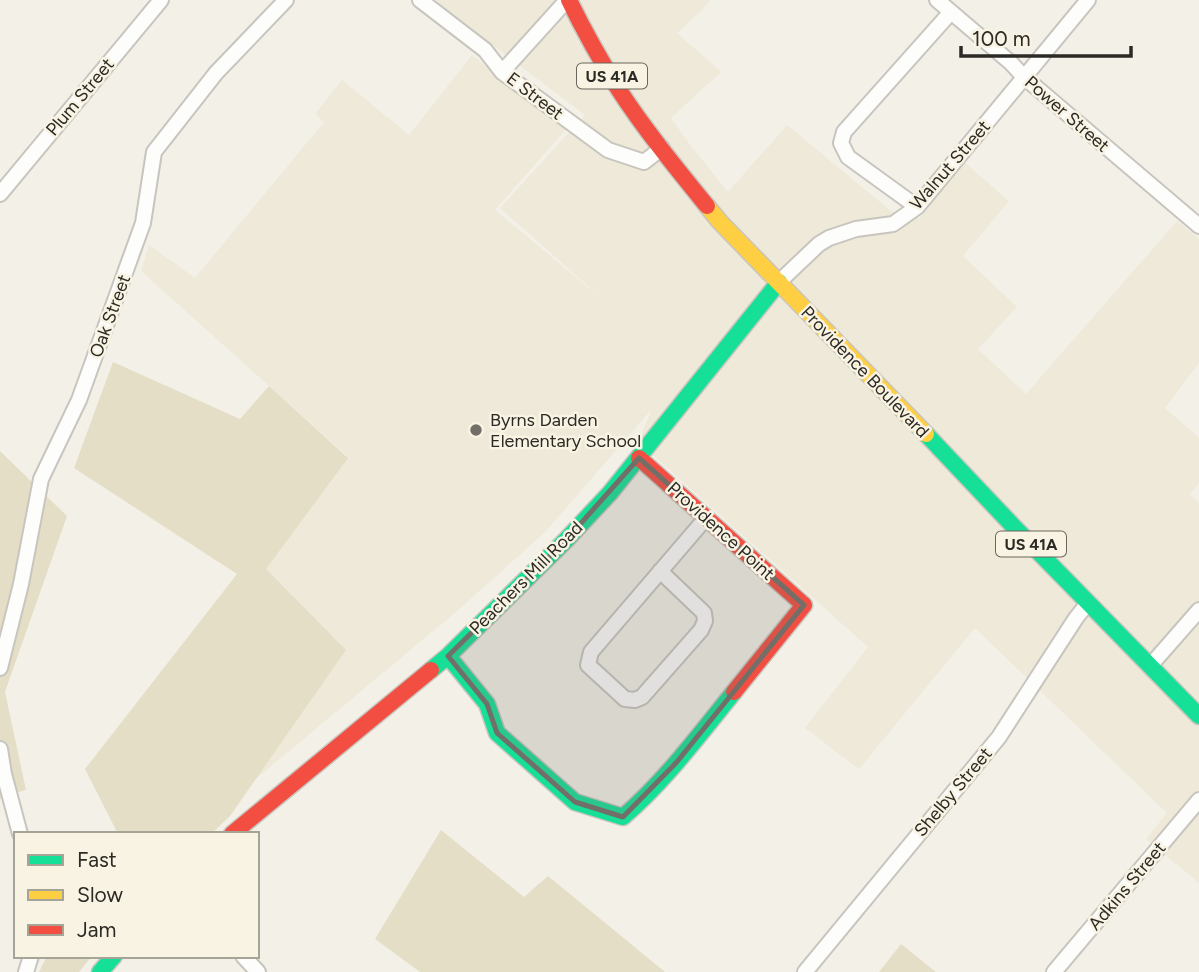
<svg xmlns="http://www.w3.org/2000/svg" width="1199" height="972" viewBox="0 0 1199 972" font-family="Figtree,sans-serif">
<rect width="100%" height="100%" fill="#f3f0e8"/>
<path fill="#eee9d8" d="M433,0H710L701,11L677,33L721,72L671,118L691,146L728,192L787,125L891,211L920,218L964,162L1009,201L963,256L1017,307L978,349L1026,394L1177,221L1199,239V363L1165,408L1199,438V483L1190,494L1199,503V883L1146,839L1167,813L975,628L859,769L805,728L868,647L638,442L652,409L545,532L457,611L245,788L142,706L346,455L141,271L149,245L195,278L324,122L315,114L342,80L409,135L472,55L553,118L568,127L495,210L607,303L500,208L585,115Z"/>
<path fill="#e5dec6" d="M113,362L240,419L269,386L348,458L266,569L346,650L230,816L211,834H118L85,769L237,574L74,468Z
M0,451L67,516L5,692L26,790L3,796L0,799Z
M441,830L524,897L548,876L665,972H420L375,939Z
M901,944L936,972H879Z
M47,956H92L79,972H39Z"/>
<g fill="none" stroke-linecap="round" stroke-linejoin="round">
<g stroke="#c8c5be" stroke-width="18">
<path id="street" d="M420,0L485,50L502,72L608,150L644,162L662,148
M937,0L1011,63L1024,77L1199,226
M502,72L567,0
M0,194L161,0
M917,207L848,157L841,143L844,132L951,12
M779,282L819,244L829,238L856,229L893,224L917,207L1088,0
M660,571L704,613L705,621L701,630L642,697L635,700L625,699L588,665L591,652L706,518
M1150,666L1199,610
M0,668L21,584L41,479L79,400L143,223L154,152L216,73L286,0
M0,749L4,774L20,834
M243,956L258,972
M26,972L31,956
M805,972L999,737L1076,618L1088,603
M1054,972L1199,800"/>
</g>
<g stroke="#c8c5be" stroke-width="19">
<path id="fast" d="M926,434L1015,528L1199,716
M448,656L487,704L497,733L575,802L623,817C665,781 699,735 734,692
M431,670L448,656L566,540L610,493L779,282
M100,972L114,956"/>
</g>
<g stroke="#c8c5be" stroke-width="19">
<path id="slow" d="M707,206L720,222L926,434"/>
</g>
<g stroke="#c8c5be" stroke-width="19">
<path id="jam" d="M569,0C584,31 601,61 619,90C645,130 677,169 707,206
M639,458L804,605L734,692
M232,834L431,670"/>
</g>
<use href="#street" stroke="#fdfdfc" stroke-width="14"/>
<use href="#fast" stroke="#16e098" stroke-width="16"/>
<use href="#slow" stroke="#ffcf43" stroke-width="16"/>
<use href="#jam" stroke="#f24e42" stroke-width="16"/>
</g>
<path fill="#726f69" fill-opacity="0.2" stroke="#726f69" stroke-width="5" stroke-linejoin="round" d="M639,458L804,605L676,763L623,817L575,802L497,733L487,704L448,656L566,540Z"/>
<circle fill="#726f69" stroke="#f8f3e3" stroke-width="2.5" cx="476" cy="430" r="7"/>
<g text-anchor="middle" stroke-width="5" stroke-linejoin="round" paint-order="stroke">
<g fill="#f8f3e3" stroke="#69665d" stroke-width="2">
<rect x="577" y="63.5" width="70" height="25" rx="5"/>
<rect x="996" y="531.5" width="70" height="25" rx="5"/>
</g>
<g font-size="16" font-weight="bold" fill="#2c2a24">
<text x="612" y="82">US 41A</text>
<text x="1031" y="550">US 41A</text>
</g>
<g font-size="18" fill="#2c2a24" stroke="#f8f3e3">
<text transform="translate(535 96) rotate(37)" y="6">E Street</text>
<text transform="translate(80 97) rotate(-50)" y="6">Plum Street</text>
<text transform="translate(1067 114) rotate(41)" y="6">Power Street</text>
<text transform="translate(950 165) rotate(-49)" y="6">Walnut Street</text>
<text transform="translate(110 316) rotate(-70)" y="6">Oak Street</text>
<text transform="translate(865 372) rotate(46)" y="6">Providence Boulevard</text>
<text transform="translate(721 531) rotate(42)" y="6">Providence Point</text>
<text transform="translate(526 578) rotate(-45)" y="6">Peachers Mill Road</text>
<text transform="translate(953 792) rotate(-50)" y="6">Shelby Street</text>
<text transform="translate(1127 886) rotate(-50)" y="6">Adkins Street</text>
</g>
<g font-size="18" fill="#2c2a24" stroke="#f8f3e3" text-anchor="start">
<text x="490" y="426">Byrns Darden<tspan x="490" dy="21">Elementary School</tspan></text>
</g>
</g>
<rect x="14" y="832" width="245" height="126" fill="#f8f3e3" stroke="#a6a397" stroke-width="2"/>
<rect x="28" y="855" width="35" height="10" fill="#16e098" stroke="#a6a397" stroke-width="2"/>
<text x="77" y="867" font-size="21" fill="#2c2a24">Fast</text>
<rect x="28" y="890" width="35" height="10" fill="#ffcf43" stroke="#a6a397" stroke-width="2"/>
<text x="77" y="902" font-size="21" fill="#2c2a24">Slow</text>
<rect x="28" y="925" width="35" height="10" fill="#f24e42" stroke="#a6a397" stroke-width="2"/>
<text x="77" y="937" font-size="21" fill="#2c2a24">Jam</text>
<path d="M961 46v10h170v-10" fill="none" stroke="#2c2a24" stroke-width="3.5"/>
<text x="972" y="46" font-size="21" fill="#2c2a24" stroke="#f8f3e3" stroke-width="5" paint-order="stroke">100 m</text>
</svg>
